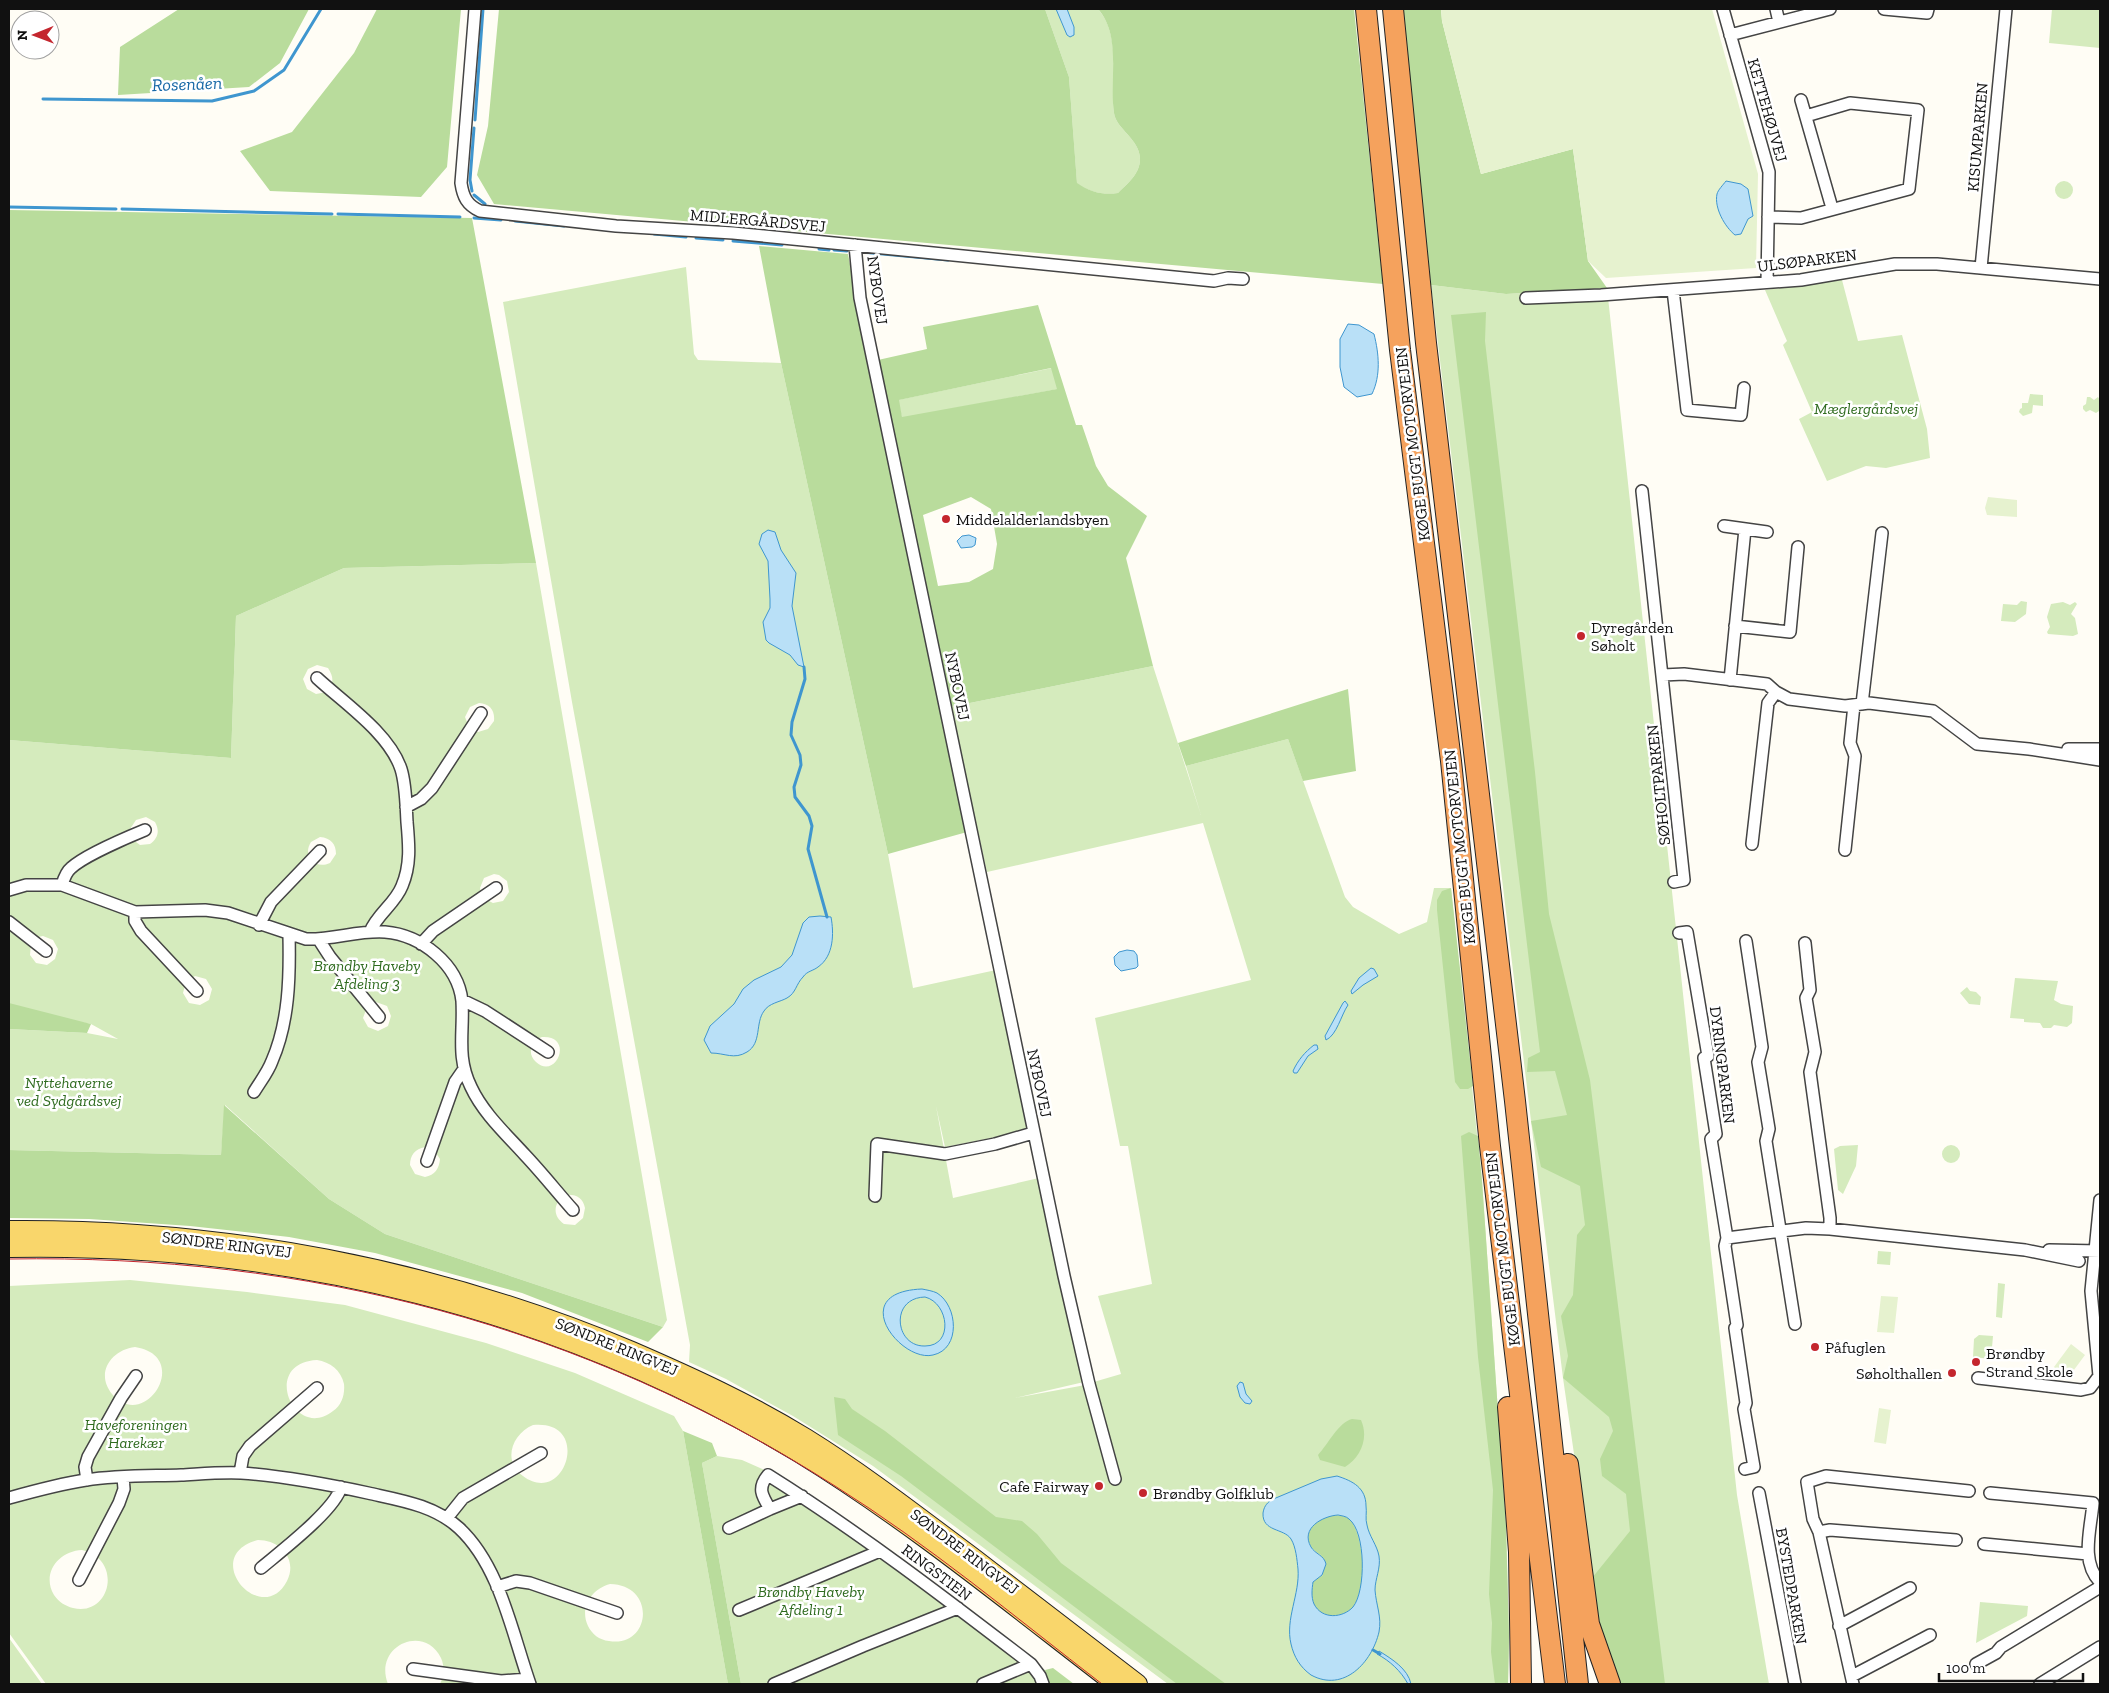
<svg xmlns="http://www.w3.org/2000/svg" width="2109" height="1693" viewBox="0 0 2109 1693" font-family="'Zilla Slab',serif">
<rect width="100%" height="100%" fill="#fffdf5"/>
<path fill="#d5ebbd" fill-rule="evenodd" d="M1045,9H1098C1122,36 1110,80 1114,113C1116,129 1140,139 1140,159C1140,174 1127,184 1118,193C1101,195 1091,192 1077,184L1069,77Z
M2052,9L2100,10V48L2049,43Z
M2055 190a9 9 0 1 1 18 0a9 9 0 1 1-18 0Z
M686,267L694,354L698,360L781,363L888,854L913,988L996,970L1032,1130L945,1147L936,1106L953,1198L1039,1178L1084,1382L1015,1398L1080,1386L1121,1374L1098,1296L1152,1284L1128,1146H1120L1095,1018L1251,980L1203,823L987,872L950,707L1153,666L1201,815L1186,766L1288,739L1345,897L1353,907L1399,934L1427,922L1434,888H1451L1482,1181L1506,1527L1509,1636L1508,1684H1168L873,1466L793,1416L726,1379L689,1362L690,1345L572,702L503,302Z
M1842,280L1858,341L1902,335L1927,429L1930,458L1886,468L1866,466L1827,481L1799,419L1812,412L1783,345L1787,341L1765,290Z
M1431,285L1506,294L1607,288L1737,1495L1769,1684H1618L1592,1578L1563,1378L1531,1121Z
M1052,368L1058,389L902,418L898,400Z
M2030,394L2043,395V406L2033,405L2032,413L2023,416L2019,412L2020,409L2022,408V403H2028Z
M2087,397H2090L2094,400L2098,397L2100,400L2099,411L2096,413L2090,410L2086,412L2083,409V406L2086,404Z
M536,563L667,1320L663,1327L385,1234L329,1199L225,1105L221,1155L9,1150V1029L87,1033L118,1039L91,1024L9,1009V740L231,758L236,616L344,568ZM317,665L328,668C334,677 334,684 327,692L316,694L307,689L303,679L308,669ZM479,703C490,704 495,710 494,721L488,729L478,732L469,727L465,717L470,707ZM146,817L155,822C160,831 158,838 150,844L140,845L132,839L130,829L136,820ZM320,837C331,838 336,844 336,854L330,863C315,870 302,856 311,842ZM494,874L499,875L507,881L509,892L503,901L493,903L483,898L480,888L484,878ZM43,936L53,940L58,949L55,959L47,965L36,963L30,955L31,944L38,937ZM195,976L206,979L212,989L209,1000L200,1005L189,1003L183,993L186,982ZM376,1002L387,1006L391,1016L388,1026L378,1031L368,1027L363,1018L367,1007ZM542,1037C575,1035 556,1081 536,1062C526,1053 532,1041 542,1037ZM425,1147L434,1150L440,1159C439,1169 435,1175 425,1177L415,1174L410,1165C410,1155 415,1149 425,1147ZM566,1195C576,1194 583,1198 585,1208L583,1218L575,1225L564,1224C552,1216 553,1202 566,1195Z
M2021,601L2027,602L2026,614L2015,622L2001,621L2003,604L2017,605Z
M2063,602L2070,605L2075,602L2077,604L2071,614L2075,618L2078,634L2073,636L2048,634L2047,632L2050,627L2047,617L2051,604Z
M2015,978L2058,981L2054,1000L2061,1004L2073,1006L2072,1023L2067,1027L2054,1025L2051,1028H2043L2040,1023L2024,1022V1019L2010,1018Z
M1967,987L1970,991L1976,992L1981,997L1980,1005L1969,1004L1960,993Z
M1942 1154a9 9 0 1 1 18 0a9 9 0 1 1-18 0Z
M1858,1145L1856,1166L1843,1194L1838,1190L1834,1149L1840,1146Z
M1878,1251L1891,1252L1890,1265L1877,1264Z
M130,1280L247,1292L345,1305L486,1343L575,1373L674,1416L683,1431L728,1684H440C444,1676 445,1667 441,1658C424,1623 373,1646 388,1684H46L9,1633V1286ZM135,1347C193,1356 145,1433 112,1394C95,1373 111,1350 135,1347ZM317,1360C330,1362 341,1370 344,1384C345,1394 342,1405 333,1411C294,1442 260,1363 317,1360ZM533,1425C593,1419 565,1508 523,1476C502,1461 512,1434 533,1425ZM258,1540C280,1540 298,1559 287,1581C262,1629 198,1556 258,1540ZM82,1550C124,1560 110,1617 73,1608C65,1606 59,1602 54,1595C41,1573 59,1551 82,1550ZM610,1584C657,1585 651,1648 609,1641C599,1640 592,1634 588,1626C579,1607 592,1589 610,1584Z
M1998,1283L2005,1284L2002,1318L1996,1317Z
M1979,1335L1993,1336L1991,1359L1973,1357L1974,1339Z
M717,1456L742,1460L767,1471L878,1545L1045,1670L1048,1684H741L702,1463Z
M1980,1602L2028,1606L2027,1616L1976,1643Z
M9,1638L42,1684H9Z"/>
<path fill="#b9dc9c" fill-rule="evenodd" d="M179,9H309L280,63L249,87L118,95L120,47Z
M377,9H461L447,167L421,197L270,191L240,151L292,132L354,53Z
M499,9H1045L1069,77L1077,183C1090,192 1102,195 1118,193C1127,184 1140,174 1140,159C1140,139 1116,129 1114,113C1109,80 1122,36 1098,9H1354L1383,284L494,204L477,175L488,126Z
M1401,9H1441L1442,21L1481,174L1573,149L1588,261L1607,288L1506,294L1431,285Z
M9,210L472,218L536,563L344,568L236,616L231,758L9,740Z
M759,246L848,254L869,362L927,349L923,327L1038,305L1076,425H1082L1096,466L1108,486L1147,516L1126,558L1153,666L950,707L967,832L888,854L781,363ZM1051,368L1057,389L902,417L899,400ZM971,497L991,509L997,544L993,569L969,582L938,586L923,515Z
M1486,312L1485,341L1535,772L1549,914L1590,1080L1665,1684H1618L1602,1637L1592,1578L1630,1531L1626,1494L1602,1476L1600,1459L1613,1431L1609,1417L1563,1378L1568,1356L1561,1316L1573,1295L1577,1235L1585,1225L1580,1186L1541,1167L1531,1121L1567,1115L1555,1071L1527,1072L1528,1058L1540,1052L1451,315Z
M1348,689L1356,771L1303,781L1288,739L1186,766L1178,743Z
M1451,888L1473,1086L1468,1089H1460L1455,1082L1437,910V900L1442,891Z
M9,1003L91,1024L87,1033L9,1029Z
M224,1105L329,1199L385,1234L663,1327L648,1342L522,1293L375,1253L289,1237L190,1226L89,1219L9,1218V1150L221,1155Z
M1469,1132L1478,1136L1482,1181L1506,1527L1509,1636L1508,1684H1495L1491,1652L1492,1623L1489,1594L1493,1490L1478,1357L1461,1136Z
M834,1397L845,1399L852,1409L885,1431L996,1517L1022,1521L1037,1534L1061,1563L1226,1684H1177L901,1476L838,1435Z
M1352,1419L1361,1420C1369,1438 1361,1457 1345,1467L1320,1460L1318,1455C1328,1444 1339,1422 1352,1419Z
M683,1431L712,1443L717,1456L702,1463L741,1684H728Z
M1333,1515L1348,1517C1364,1533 1368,1589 1354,1606C1344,1618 1323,1621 1314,1605C1311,1597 1312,1589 1313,1582L1323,1575L1321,1555C1297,1541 1310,1520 1333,1515Z
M1053,1668L1074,1684H1048L1045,1670Z"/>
<path fill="#e6f2cf" d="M1441,9H1712L1758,174L1756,268L1606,278L1588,261L1573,149L1481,174L1442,21Z
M1988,497L2017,500V517L1987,515L1985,508Z
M1881,1296L1898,1297L1894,1333L1877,1332Z
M2071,1344L2085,1355L2068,1378L2054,1367Z
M1879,1408L1891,1410L1886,1444L1874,1442Z"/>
<path fill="#b9e0f7" stroke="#3f96cf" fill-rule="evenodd" d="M1056,9H1067L1074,27V35L1070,37L1067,35Z
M1726,181L1741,184L1748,189L1753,216L1748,219L1741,234L1735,235C1725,227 1714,208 1717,194C1718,190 1723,185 1726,181Z
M1348,324L1359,325L1374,334C1379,354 1381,375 1372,394L1357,397L1344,387L1340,367V339Z
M768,530L775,532L781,550L796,573L792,606L804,667L798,665L790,655L769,643L766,640L763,622L770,608V599L768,561L759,544L762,534Z
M969,535L976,538L975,545L972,547L961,548L957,541L962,536Z
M820,916L831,917C834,933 834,956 818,967C813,971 807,971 803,977C796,984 796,993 787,998C780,1002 769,1003 764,1011C755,1023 762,1043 747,1052C734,1060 725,1053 711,1053L704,1040L710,1026L734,1004L743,989L754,980L781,967L792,955L803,923L809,917Z
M1127,950L1134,951L1137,955L1138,966L1136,968L1121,971L1115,965L1114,957L1119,952Z
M1371,968L1374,969L1378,976L1363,985L1352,994L1351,991L1359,978Z
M1345,1001L1348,1005C1341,1015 1337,1035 1326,1040L1325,1036L1343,1003Z
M1314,1045H1317L1318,1049L1308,1056L1297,1073H1294L1293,1071C1298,1060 1305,1052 1314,1045Z
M922,1289C927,1290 933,1291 937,1293C958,1306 961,1349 933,1355C901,1363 845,1292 922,1289ZM925,1297C949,1303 954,1346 925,1346C895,1347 889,1298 925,1297Z
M1240,1382L1243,1383L1246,1394L1252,1401L1250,1404L1245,1403L1240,1397L1237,1386Z
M1337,1476C1353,1481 1366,1488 1366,1506C1367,1512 1365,1519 1367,1525C1369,1536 1377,1545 1379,1556C1381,1568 1375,1579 1375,1590C1376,1605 1382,1617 1379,1632C1372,1662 1344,1693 1311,1675C1300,1667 1294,1657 1291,1644C1285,1619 1300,1594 1298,1569C1297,1560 1296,1547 1291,1539C1284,1528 1262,1532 1263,1513C1264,1507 1266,1504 1271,1500L1321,1479ZM1338,1515C1342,1516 1346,1516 1349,1519C1366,1532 1366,1591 1353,1607C1343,1618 1322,1620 1314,1604C1311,1597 1312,1589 1313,1582L1322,1575L1326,1564C1324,1555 1315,1554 1311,1547C1300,1528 1323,1516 1338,1515Z
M1379,1651C1392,1659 1408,1669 1411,1684H1408C1401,1671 1390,1661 1377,1654Z"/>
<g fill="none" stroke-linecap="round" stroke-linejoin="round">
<path stroke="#3f96cf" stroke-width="3" d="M43,99L212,101L254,91L284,70L321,9
M475,120L483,9
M472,191L470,180L474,128
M474,195L485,204
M9,207L116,209
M122,209L332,214
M338,214L460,217
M474,218L501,220
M515,221L564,226
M654,234L686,237
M696,238L723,240
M733,241L782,245
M819,249L829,250
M834,250L847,251
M861,252L948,260
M804,667L805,679L792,722L791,735L800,755L801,765L794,787L795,797L809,816L812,826L808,849L827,917
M1373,1650L1380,1654"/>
<g stroke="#444" stroke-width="14">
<path id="minor" d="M475,9L461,183C463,197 467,205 480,211L616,226L733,233L1214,281L1228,278L1243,279
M1723,9L1769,172L1767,282
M1776,9L1779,22
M1884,9L1927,13L1928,9
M1730,35L1830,9
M1801,100L1832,208
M1768,217L1801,218L1909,189L1918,110L1850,103L1806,116
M855,245L860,298L1064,1276L1089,1384L1115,1479
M1981,268L2006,9
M1673,290L1687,410L1741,415L1744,388
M1526,298L1601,295L1801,280L1895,264H1937L2100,279
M1642,491L1684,880L1674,882
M1724,526L1767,532
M1735,626L1790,632L1798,547
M1663,675L1684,674L1767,684L1776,692L1789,699L1845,706L1869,703L1933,711L1977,744L2029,749L2100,760
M317,678C344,703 389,733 401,769C406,785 406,805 407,822C409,844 411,865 402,886C395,904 377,914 370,932
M1730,680L1745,529
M1862,704L1882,533
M2068,749H2100
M406,807L421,799L432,788L481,713
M1752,844L1768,703L1776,692
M1845,850L1855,756L1850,743L1854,705
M62,885C64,878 66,872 71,868C84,856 128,837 145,830
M9,890L26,885H62L135,912L205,910L228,913L306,939C333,940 359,930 385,932C421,935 458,964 462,1001C464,1032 456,1057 471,1087C483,1113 506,1134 525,1155C542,1173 557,1192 573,1210
M135,912V921L141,931L197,991
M9,922L46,951
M259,925L271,902L320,851
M1679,933L1687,932L1708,1056L1704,1058L1716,1134L1711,1139L1727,1238L1725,1246L1737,1325L1735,1328L1746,1403L1744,1409L1754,1467L1745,1469
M319,940L330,957L379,1017
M1746,941L1762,1047L1758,1062L1769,1129L1766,1141L1795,1324
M1805,943L1810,990L1806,998L1815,1052L1810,1072L1830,1218V1229
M421,944L433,931L496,888
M462,1000L485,1011L548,1052
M254,1092C260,1082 268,1072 272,1061C289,1022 290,977 289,935
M427,1161L455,1082L464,1069
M875,1196L877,1144L945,1154L995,1144L1033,1133
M1727,1238L1806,1228L1830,1229L2025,1250L2079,1261
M2049,1250L2100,1251
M1978,1378L2081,1390L2090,1388L2099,1376L2091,1291L2100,1200
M240,1473L243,1456L250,1446L317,1388
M87,1480L85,1467L88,1457L121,1398L136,1376
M1759,1493L1795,1684
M1990,1493L2093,1503C2091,1528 2080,1562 2100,1582
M802,1496L770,1509C762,1496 757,1488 768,1475C859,1532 945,1598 1031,1664L1040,1676L1043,1684
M9,1498C34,1491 60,1484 86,1480C117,1475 149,1476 181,1475C200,1474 221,1472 241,1473C284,1476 326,1484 368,1493C399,1500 434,1505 459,1528C500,1566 512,1633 530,1684
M447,1518L463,1498L541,1453
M729,1528L770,1509
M1819,1532L1830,1530L1956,1540
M1984,1544L2088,1554
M261,1568C280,1552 335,1510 341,1487
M79,1580L119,1503L124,1489L123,1477
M497,1587L516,1581L530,1583L617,1613
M739,1610L880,1551
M1839,1626L1910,1588
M1976,1664L1996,1653L2001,1647L2100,1587
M413,1669L501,1681L528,1679
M1852,1676L1930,1635
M774,1684L863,1646L958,1608
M983,1684L1031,1664
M1853,1684L1819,1532L1813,1519L1807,1482L1826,1476L1969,1491
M2040,1684L2100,1647"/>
</g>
<g stroke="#222" stroke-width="20">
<path id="primary" d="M9,1230C222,1228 435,1268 632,1351C692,1377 751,1404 806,1438C864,1474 919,1517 974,1558C1029,1600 1084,1642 1138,1684
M9,1248C287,1243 559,1308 799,1453C910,1521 1012,1605 1115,1684"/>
</g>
<g stroke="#222" stroke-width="22">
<path id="motorway" d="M1366,9L1400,350L1451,761L1490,1146L1555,1684
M1393,9L1426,343L1515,1101L1578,1684
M1508,1407L1519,1552L1521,1684
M1568,1464L1589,1624L1610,1684"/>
</g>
<use href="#minor" stroke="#fff" stroke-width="11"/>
<use href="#primary" stroke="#f9d66b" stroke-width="18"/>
<use href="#motorway" stroke="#f5a25d" stroke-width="20"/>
<path stroke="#c4262e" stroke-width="1" d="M9,1259C308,1254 582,1325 835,1486C929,1545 1015,1617 1102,1684"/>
</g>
<g fill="#c4262e" stroke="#fff" stroke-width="2">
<circle cx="946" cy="519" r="5"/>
<circle cx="1581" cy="636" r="5"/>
<circle cx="1815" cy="1347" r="5"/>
<circle cx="1976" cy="1362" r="5"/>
<circle cx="1952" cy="1373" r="5"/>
<circle cx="1099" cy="1486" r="5"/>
<circle cx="1143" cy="1493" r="5"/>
</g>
<g text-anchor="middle" stroke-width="5" stroke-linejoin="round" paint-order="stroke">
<g font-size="16" fill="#111" stroke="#fff">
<text transform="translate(1768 110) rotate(74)" y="6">KETTEHØJVEJ</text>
<text transform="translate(1977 137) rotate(-85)" y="6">KISUMPARKEN</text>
<text transform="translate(758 220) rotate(5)" y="6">MIDLERGÅRDSVEJ</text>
<text transform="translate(1807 260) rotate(-7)" y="6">ULSØPARKEN</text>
<text transform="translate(878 290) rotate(82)" y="6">NYBOVEJ</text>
<text transform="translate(1412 444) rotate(-97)" y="6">KØGE BUGT MOTORVEJEN</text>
<text transform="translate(958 686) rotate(78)" y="6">NYBOVEJ</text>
<text transform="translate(1658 785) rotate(-96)" y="6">SØHOLTPARKEN</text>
<text transform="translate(1459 847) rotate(-96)" y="6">KØGE BUGT MOTORVEJEN</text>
<text transform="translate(1723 1065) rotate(83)" y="6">DYRINGPARKEN</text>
<text transform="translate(1040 1083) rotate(78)" y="6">NYBOVEJ</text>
<text transform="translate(227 1244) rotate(7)" y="6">SØNDRE RINGVEJ</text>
<text transform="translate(1502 1249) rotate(-97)" y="6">KØGE BUGT MOTORVEJEN</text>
<text transform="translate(617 1346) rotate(22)" y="6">SØNDRE RINGVEJ</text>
<text transform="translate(965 1551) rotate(37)" y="6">SØNDRE RINGVEJ</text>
<text transform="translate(937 1572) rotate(37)" y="6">RINGSTIEN</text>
<text transform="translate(1792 1586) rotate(80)" y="6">BYSTEDPARKEN</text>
</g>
<g font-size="16" font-style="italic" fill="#2f6b1f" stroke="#fff">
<text x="1866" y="414">Mæglergårdsvej</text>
<text x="367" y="971">Brøndby Haveby<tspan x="367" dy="18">Afdeling 3</tspan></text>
<text x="69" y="1088">Nyttehaverne<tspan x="69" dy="18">ved Sydgårdsvej</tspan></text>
<text x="136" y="1430">Haveforeningen<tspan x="136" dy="18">Harekær</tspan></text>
<text x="811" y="1597">Brøndby Haveby<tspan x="811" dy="18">Afdeling 1</tspan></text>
</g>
<g font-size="16" fill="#111" stroke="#fff" text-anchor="start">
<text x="956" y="525">Middelalderlandsbyen</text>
<text x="1591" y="633">Dyregården<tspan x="1591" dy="18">Søholt</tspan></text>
<text x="1825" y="1353">Påfuglen</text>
<text x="1986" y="1359">Brøndby<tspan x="1986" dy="18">Strand Skole</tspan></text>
<text x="1942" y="1379" text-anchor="end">Søholthallen</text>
<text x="1089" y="1492" text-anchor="end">Cafe Fairway</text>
<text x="1153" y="1499">Brøndby Golfklub</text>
</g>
<g font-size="18" font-style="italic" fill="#1768a6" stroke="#fff">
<text transform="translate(187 84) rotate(-2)" y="6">Rosenåen</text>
</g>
</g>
<rect width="2109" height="1693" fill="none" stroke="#111111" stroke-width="20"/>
<g transform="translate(35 35) rotate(269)"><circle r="24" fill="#ffffff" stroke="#a0a0a0"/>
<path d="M0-4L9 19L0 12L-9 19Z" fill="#c4262e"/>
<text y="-8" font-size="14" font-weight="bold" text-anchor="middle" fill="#111111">N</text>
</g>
<path d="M1939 1673v8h144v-8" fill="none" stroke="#111111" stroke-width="2.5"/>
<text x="1946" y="1673" font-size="15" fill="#111111" stroke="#ffffff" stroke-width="4" paint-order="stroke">100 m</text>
</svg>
